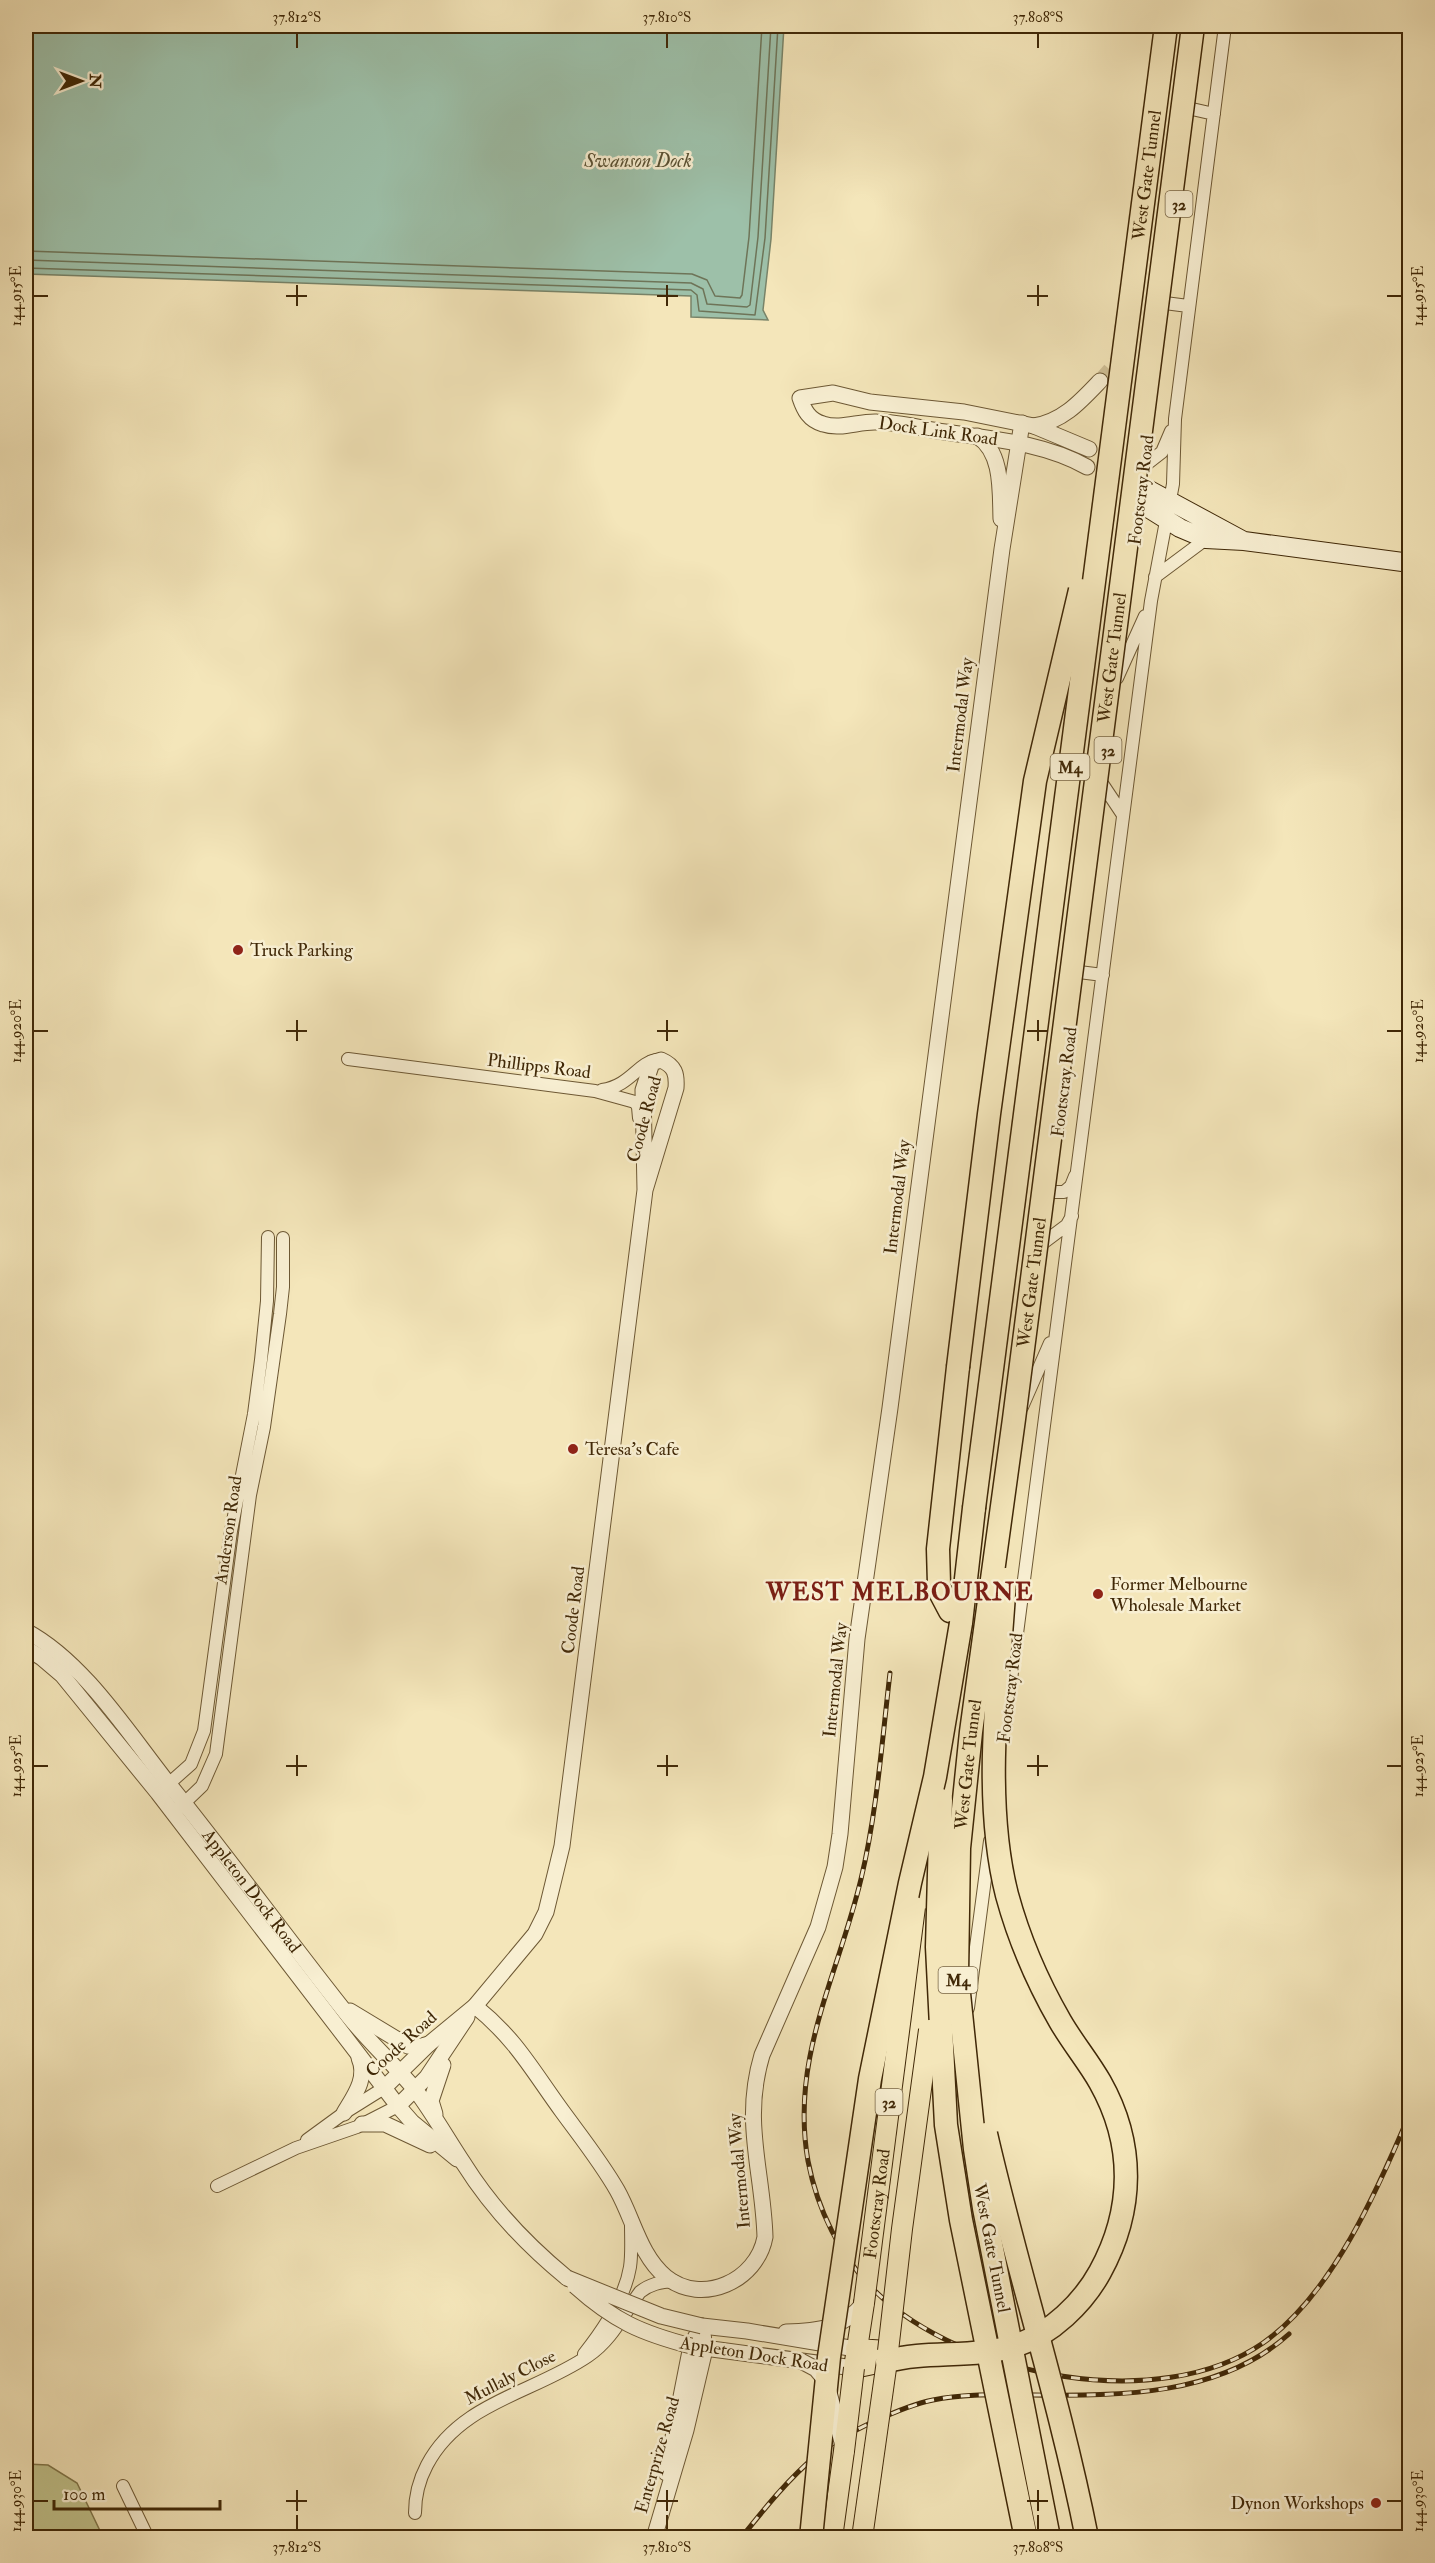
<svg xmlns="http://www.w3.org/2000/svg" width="1435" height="2563" viewBox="0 0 1435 2563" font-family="'IM FELL Double Pica',serif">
<rect width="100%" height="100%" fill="#f4e6ba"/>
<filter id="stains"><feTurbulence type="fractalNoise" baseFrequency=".00333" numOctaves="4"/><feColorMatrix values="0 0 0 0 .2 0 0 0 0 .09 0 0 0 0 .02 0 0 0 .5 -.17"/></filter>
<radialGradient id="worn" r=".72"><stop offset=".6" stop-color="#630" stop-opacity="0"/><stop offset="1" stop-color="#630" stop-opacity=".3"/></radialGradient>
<path fill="#c1c38c" stroke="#80764a" stroke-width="1.5" d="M26,2464L48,2465L77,2483L103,2537H26Z"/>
<path fill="#9dc0a9" stroke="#788368" stroke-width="1.5" d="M26,26H784L771,239L763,310L768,320L691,317V296L26,274Z"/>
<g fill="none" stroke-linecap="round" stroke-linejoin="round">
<path stroke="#6e7458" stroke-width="1.5" d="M26,251L692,274L707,280L715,296L740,298L742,295L749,237L762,26
M26,260L691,283L703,289L707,304L747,307L750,305L758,237L771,26
M26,268L691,290L697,295L699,311L755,315L765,238L778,26"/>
<path stroke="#d0c096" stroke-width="15" stroke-dasharray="15 8" stroke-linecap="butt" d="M1100,381L1116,363"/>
<g stroke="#6d5834" stroke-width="14">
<path id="minor" d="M1192,109L1214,114
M1165,303L1188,306
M1144,466L1162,452L1171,431
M1155,577L1206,539
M1117,678L1145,616
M1103,785L1123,815
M1079,972L1103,975
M348,1059L595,1091L635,1102L638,1107L639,1118
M602,1090C630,1086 638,1063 656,1060
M1050,1192H1064L1071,1186L1075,1176
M1043,1243L1067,1225L1072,1216
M1022,1407L1050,1343
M1005,1726L1151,601L1173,484L1175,419L1225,26
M164,1788L191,1764L204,1731L231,1531L254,1414L261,1360L267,1301L268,1237
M178,1809L202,1786L216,1754L250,1495L264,1427L280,1314L283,1287V1238
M968,2008L990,1841
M307,2140L344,2113L384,2088
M217,2186L296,2148L357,2127L398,2106
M584,2354C603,2330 625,2298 630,2267C632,2254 631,2239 631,2225
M123,2486L148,2538
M415,2513C415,2496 419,2480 427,2465C460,2402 534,2393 588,2356C612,2340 623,2315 640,2292C650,2284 660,2282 674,2281"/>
</g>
<g stroke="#6d5834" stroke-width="17">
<g id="tertiary">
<path d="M1034,426C1063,421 1080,402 1100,381"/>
<path d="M977,436C1003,452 1000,492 1001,519"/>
<path d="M1087,467C1044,443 993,439 945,432C923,429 900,422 877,422C859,421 841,430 823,424C809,420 804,410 800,398L833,393L870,402L964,412L1034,426L1089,449"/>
<path id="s1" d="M26,1631C82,1661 125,1728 164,1778C228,1857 287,1939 350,2018C371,2044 396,2066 417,2092C434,2115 448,2140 464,2164C491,2207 528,2246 567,2278"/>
<path d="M26,1648L42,1658L62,1675L158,1793L398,2106L412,2122L457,2159"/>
<path d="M475,2006C516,2039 532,2070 562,2111C581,2137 601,2162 617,2190C633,2218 640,2256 666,2277C702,2306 757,2281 765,2237C763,2171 742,2122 762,2055L818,1927L835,1867L840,1834L857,1639L890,1408L1002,549L1022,423"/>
<path d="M350,2011L408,2046L418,2047L429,2044"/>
<path d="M384,2088L429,2044L475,2006L535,1934L546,1912L562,1846L645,1190L643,1090L652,1063L661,1060C675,1066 677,1074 676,1088L645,1190"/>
<path d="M398,2106L427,2077L467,2017"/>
<path d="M344,2113C354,2096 368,2078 359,2058"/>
<path d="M435,2114L431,2101L443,2065"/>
<path d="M362,2124H385L430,2145"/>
<path d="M702,2326L747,2331L856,2349"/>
<path d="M786,2332C817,2331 843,2329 864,2303"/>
<path d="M697,2347L854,2368"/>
<path d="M666,2473L691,2346L696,2336"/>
<path d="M654,2538L686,2430L705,2349L702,2326"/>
</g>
</g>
<g stroke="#402807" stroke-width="20">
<path id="secondary" d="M1142,486L1242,540
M1140,503L1180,528L1206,539L1244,541L1410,563"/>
</g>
<g stroke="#402807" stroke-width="22">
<path id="primary" d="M856,2349L888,2351L887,2361L854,2368L864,2303
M832,2538L844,2451"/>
</g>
<g stroke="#402807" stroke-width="25">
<path id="motorway" d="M950,1611L941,1594L939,1584L938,1549L958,1367
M961,1623L974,1508"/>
</g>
<use href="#minor" stroke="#f8efd2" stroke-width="12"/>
<use href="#tertiary" stroke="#f8efd2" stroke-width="15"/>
<use href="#secondary" stroke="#f8efd2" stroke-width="18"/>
<use href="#primary" stroke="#f4e6ba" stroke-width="20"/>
<use href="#motorway" stroke="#f4e6ba" stroke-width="22"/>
<g stroke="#402807" stroke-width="5">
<path id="rail" d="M890,1673C882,1741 877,1812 861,1879C838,1976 790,2058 808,2161C817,2208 840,2257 875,2291C963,2377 1159,2415 1263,2343C1332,2295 1378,2189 1410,2113
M741,2538C765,2508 789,2478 818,2454C842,2434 903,2406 933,2400C967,2393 1000,2395 1033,2395C1121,2396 1220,2396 1289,2334"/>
</g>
<use href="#rail" stroke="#f8efd2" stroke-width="3" stroke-dasharray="9" stroke-linecap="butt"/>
<g stroke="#6d5834" stroke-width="17" stroke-linecap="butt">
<path id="tertiary-bridge" d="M567,2278L661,2316L702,2326
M575,2286C614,2321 641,2333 691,2346
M801,2361L816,2369L826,2381L842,2442"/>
</g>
<g stroke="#402807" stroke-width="22" stroke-linecap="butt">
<g id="primary-bridge">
<path id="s2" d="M864,2303L915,1907"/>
<path d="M888,2351L902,2229L929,2030"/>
<path d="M844,2451L854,2368"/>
<path d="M862,2538L887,2361"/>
</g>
</g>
<g stroke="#402807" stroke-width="25" stroke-linecap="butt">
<g id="motorway-bridge">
<path d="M958,1367L989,1114L1035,781L1080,590"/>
<path id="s3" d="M974,1508L1166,26"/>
<path d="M941,1800L937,1947L946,2125L961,2220L1026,2538"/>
<path d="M986,2134C1017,2269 1060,2401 1087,2538"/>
<path d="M887,2361C929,2350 975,2359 1017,2345C1051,2334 1083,2303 1100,2272C1134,2210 1135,2144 1100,2082C1088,2061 1072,2042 1060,2021C1037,1981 1019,1939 1007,1895C982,1797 999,1680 1005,1579"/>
<path d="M811,2538L829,2357L870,2079L910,1883L935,1777L961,1623"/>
<path id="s4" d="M1049,2538L984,2208L975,2149L957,1974L959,1848L971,1732L1014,1419L1193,26"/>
</g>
</g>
<use href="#tertiary-bridge" stroke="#f8efd2" stroke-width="15"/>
<use href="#primary-bridge" stroke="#f4e6ba" stroke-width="20"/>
<use href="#motorway-bridge" stroke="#f4e6ba" stroke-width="22"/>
</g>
<path fill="none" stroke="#402807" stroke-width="2" d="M297,33V48M667,33V48M1038,33V48M297,285V306M667,285V306M1038,285V306M33,296H48M286,296H307M657,296H678M1027,296H1048M1387,296H1402M297,1020V1041M667,1020V1041M1038,1020V1041M33,1031H48M286,1031H307M657,1031H678M1027,1031H1048M1387,1031H1402M297,1755V1776M667,1755V1776M1038,1755V1776M33,1766H48M286,1766H307M657,1766H678M1027,1766H1048M1387,1766H1402M297,2490V2511M667,2490V2511M1038,2490V2511M33,2501H48M286,2501H307M657,2501H678M1027,2501H1048M1387,2501H1402M297,2515V2530M667,2515V2530M1038,2515V2530"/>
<g fill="#8f2418" stroke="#f8efd2" stroke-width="2">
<circle cx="238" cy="950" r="6"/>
<circle cx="573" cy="1449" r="6"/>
<circle cx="1098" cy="1594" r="6"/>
<circle cx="1376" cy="2503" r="6"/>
</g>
<g text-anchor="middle" stroke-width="5" stroke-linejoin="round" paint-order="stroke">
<g fill="#f8efd2" stroke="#776444" stroke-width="1.5">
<rect x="1165.5" y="191" width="27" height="26" rx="4.5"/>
<rect x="1094.5" y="737" width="27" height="26" rx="4.5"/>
<rect x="1050.5" y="754" width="39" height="26" rx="4.5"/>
<rect x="938.5" y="1967" width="39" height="26" rx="4.5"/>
<rect x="875.5" y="2089" width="27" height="26" rx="4.5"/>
</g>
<g font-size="16" font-weight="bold" fill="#402807">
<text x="1179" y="210">32</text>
<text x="1108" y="756">32</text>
<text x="1070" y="773">M4</text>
<text x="958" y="1986">M4</text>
<text x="889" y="2108">32</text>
</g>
<g font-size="18" fill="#402807" stroke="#f8efd2">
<text dy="6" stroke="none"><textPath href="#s3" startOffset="1344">West Gate Tunnel</textPath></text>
<text transform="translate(938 431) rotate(8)" y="6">Dock Link Road</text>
<text transform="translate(1141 490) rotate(-83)" y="6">Footscray Road</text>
<text dy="6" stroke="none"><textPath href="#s4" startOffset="1898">West Gate Tunnel</textPath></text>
<text transform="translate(960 715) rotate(-83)" y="6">Intermodal Way</text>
<text transform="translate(539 1066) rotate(7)" y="6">Phillipps Road</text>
<text transform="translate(1064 1082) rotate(-83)" y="6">Footscray Road</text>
<text transform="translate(644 1119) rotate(-75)" y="6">Coode Road</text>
<text transform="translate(897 1197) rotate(-83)" y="6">Intermodal Way</text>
<text dy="6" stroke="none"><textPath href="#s4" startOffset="1268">West Gate Tunnel</textPath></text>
<text transform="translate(228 1530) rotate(-82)" y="6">Anderson Road</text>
<text transform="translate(573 1610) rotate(-83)" y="6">Coode Road</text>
<text transform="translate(835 1680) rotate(-84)" y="6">Intermodal Way</text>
<text transform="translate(1010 1688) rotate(-83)" y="6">Footscray Road</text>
<text dy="6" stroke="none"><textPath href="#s4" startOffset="782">West Gate Tunnel</textPath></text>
<text dy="6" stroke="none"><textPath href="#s1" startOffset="346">Appleton Dock Road</textPath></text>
<text transform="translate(401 2044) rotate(-42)" y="6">Coode Road</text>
<text transform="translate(739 2171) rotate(-95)" y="6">Intermodal Way</text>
<text dy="6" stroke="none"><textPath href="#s2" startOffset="100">Footscray Road</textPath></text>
<text transform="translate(992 2248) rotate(79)" y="6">West Gate Tunnel</text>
<text transform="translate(754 2354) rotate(9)" y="6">Appleton Dock Road</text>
<text transform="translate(510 2377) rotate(-27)" y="6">Mullaly Close</text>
<text transform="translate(657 2455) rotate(-74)" y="6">Enterprize Road</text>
</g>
<g font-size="18" fill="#402807" stroke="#f8efd2" text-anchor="start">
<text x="250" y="956">Truck Parking</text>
<text x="585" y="1455">Teresa's Cafe</text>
<text x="1110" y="1590">Former Melbourne<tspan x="1110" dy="21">Wholesale Market</tspan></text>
<text x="1364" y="2509" text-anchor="end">Dynon Workshops</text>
</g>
<g font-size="20" font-style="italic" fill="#574e30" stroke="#f8efd2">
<text x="638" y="167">Swanson Dock</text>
</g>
<g font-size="24" font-weight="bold" letter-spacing="1.5" fill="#7a1f14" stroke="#f8efd2">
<text x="900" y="1600">WEST MELBOURNE</text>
</g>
</g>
<rect width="1435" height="2563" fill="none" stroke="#f4e6ba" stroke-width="66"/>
<g transform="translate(81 81) rotate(90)" stroke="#f8efd2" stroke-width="4.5" paint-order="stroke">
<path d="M0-4.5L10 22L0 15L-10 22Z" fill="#402807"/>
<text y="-9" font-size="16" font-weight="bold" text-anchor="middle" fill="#402807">N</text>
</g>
<path d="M54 2500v9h166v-9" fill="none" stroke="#402807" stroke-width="3"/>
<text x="63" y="2500" font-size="18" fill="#402807" stroke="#f8efd2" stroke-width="4.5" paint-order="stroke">100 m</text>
<rect x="33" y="33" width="1369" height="2497" fill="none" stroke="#402807" stroke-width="2"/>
<g font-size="15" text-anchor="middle" fill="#402807">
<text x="297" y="22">37.812°S</text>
<text x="667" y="22">37.810°S</text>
<text x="1038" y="22">37.808°S</text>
<text transform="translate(1418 296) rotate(-90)" y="5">144.915°E</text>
<text transform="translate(16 296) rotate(-90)" y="5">144.915°E</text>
<text transform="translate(1418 1031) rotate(-90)" y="5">144.920°E</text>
<text transform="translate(16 1031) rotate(-90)" y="5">144.920°E</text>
<text transform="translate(1418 1766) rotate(-90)" y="5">144.925°E</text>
<text transform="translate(16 1766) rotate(-90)" y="5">144.925°E</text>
<text transform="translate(1418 2501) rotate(-90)" y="5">144.930°E</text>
<text transform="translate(16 2501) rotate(-90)" y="5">144.930°E</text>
<text x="297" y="2552">37.812°S</text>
<text x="667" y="2552">37.810°S</text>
<text x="1038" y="2552">37.808°S</text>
</g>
<rect width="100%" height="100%" filter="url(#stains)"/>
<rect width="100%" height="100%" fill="url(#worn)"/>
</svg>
